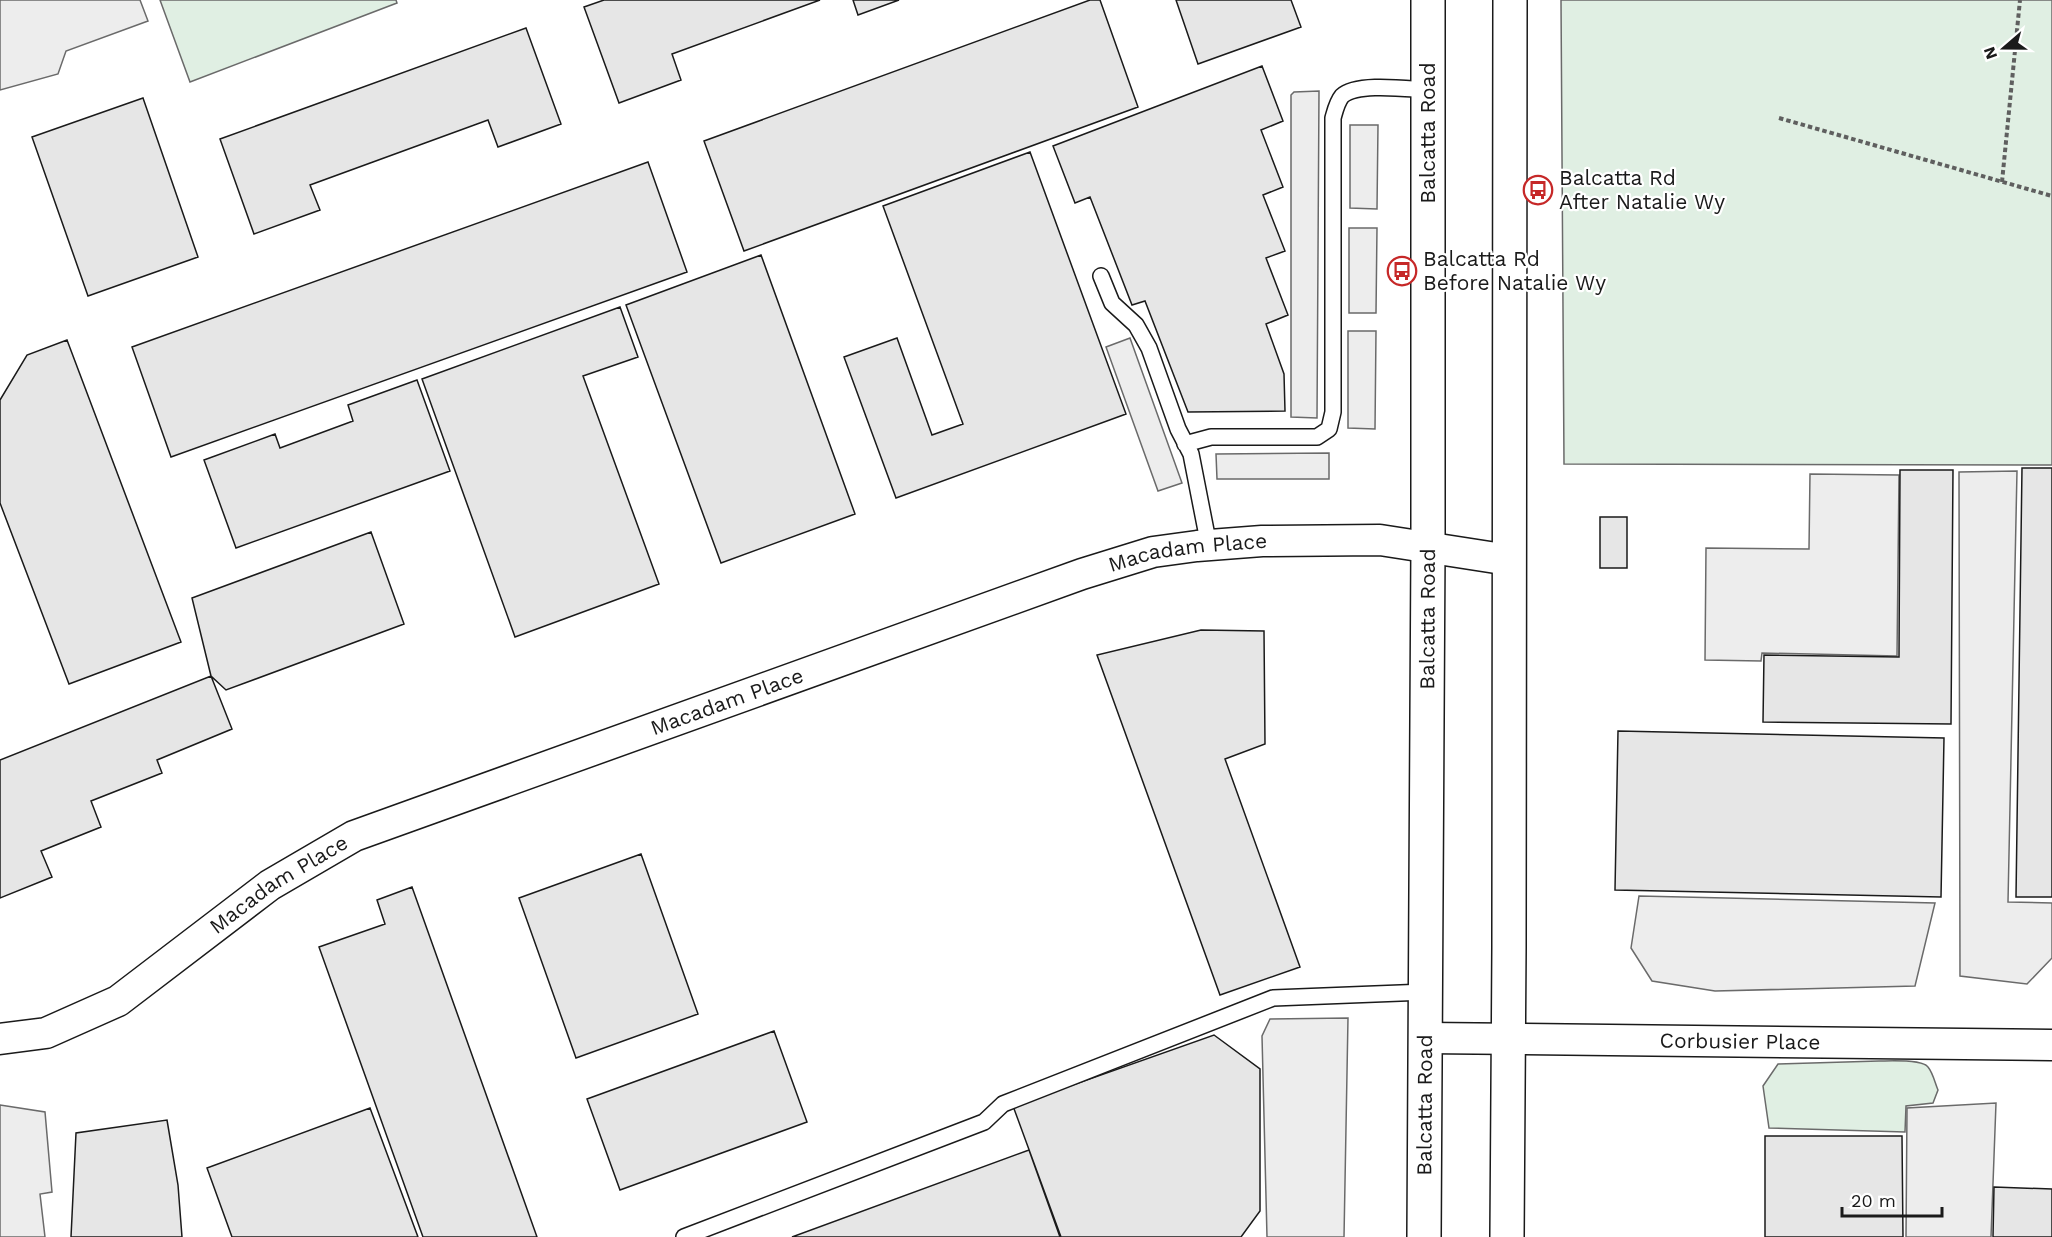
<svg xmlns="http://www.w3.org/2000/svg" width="2052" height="1237" viewBox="0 0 2052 1237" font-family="'Work Sans',sans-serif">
<rect width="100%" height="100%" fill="#fff"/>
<path fill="#e0efe3" stroke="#6a6a6a" stroke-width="1.5" d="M160,0H396L397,3L190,82Z
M1561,0H2052V465L1564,464Z
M1879,1061C1890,1061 1922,1059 1928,1067C1933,1073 1935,1083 1938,1090L1933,1103L1906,1106L1905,1132L1769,1128L1763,1086L1778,1064Z"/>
<path fill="#ededed" stroke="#6a6a6a" stroke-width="1.5" d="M0,0H140L148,21L66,51L58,74L0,90Z
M1319,91L1317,418L1291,417V95L1294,92Z
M1350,125H1378L1377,209L1350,208Z
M1349,228H1377L1376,313H1349Z
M1348,331H1376L1375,429L1348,428Z
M1130,338L1182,483L1158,491L1106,347Z
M1329,453V479H1217L1216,454Z
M2017,471L2008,902L2052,903V958L2027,984L1960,976L1959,472Z
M1810,474L1899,475L1897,656L1762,653L1761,661L1705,660L1706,548L1809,549Z
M1639,896L1935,903L1915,986L1715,991L1652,981L1631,948Z
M1348,1018L1344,1237H1267L1262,1036L1270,1019Z
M1996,1103L1991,1237H1906L1907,1108Z
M0,1105L45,1112L52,1192L40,1194L45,1237H0Z"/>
<path fill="#e6e6e6" stroke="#1a1a1a" stroke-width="1.5" d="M604,0H820L672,54L681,80L619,103L584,7Z
M853,0H899L858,15Z
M1090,0H1100L1138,107L744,251L704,141Z
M1176,0H1291L1301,27L1198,64Z
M526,28L561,124L498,147L488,120L310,185L320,210L254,234L220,139Z
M1262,66L1283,121L1261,130L1283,187L1263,195L1285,251L1266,258L1288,315L1266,324L1284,374L1285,411L1188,412L1145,301L1132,305L1090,197L1075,203L1053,146Z
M143,98L198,257L88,296L32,137Z
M1030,152L1126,414L896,498L844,357L897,338L932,435L963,424L883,206Z
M648,162L687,272L171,457L132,347Z
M761,255L855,514L721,563L626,305Z
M620,307L638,357L583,376L659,584L515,637L422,379Z
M67,340L181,642L69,684L0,503V400L27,355Z
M417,380L450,471L236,548L204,460L275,434L280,448L353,421L348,405Z
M2022,468H2052V897H2016Z
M1900,470H1953L1951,724L1763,722L1764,655L1899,657Z
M1600,517H1627V568H1600Z
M371,532L404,624L226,690L211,676L192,598Z
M1201,630L1264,631L1265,744L1225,759L1300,967L1220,995L1097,655Z
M211,676L232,729L157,760L162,773L91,801L101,827L41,851L52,877L0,898V760Z
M1618,731L1944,738L1941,897L1615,890Z
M641,854L698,1014L576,1058L519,898Z
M412,887L537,1237H423L319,947L385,924L377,900Z
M774,1031L807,1122L620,1190L587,1099Z
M1214,1035L1260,1069V1211L1241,1237H1061L1013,1106Z
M370,1108L418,1237H232L207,1168Z
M167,1120L178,1185L182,1237H71L76,1133Z
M1765,1136H1902L1903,1237H1765Z
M1029,1150L1060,1237H792Z
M1994,1187L2052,1189V1237H1993Z"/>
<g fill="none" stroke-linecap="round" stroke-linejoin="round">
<g stroke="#1a1a1a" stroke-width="18">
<path id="lane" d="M1101,276L1112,303L1136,325L1149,348L1178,429L1191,454L1209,546
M1185,444L1211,437H1317L1329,429L1333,412V118C1335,111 1337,102 1342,96C1357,82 1408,89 1428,90
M684,1237L984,1122L1003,1104L1273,998L1426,992"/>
</g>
<g stroke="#1a1a1a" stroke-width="33">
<g id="street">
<path id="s1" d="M1426,1038L2052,1045"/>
<path id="s2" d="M0,1039L46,1033L118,1001L270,885L354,836L1082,574L1153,552L1197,546L1262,541L1380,540L1509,560"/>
</g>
</g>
<g stroke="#1a1a1a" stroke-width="36">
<g id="primary">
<path id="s3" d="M1424,1237L1428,546V0"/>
<path d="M1507,1237L1509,947L1510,0"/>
</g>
</g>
<path stroke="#5f5f5f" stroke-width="4" stroke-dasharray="4.5 3" stroke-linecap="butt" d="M1779,118L2052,196
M2002,182L2020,0"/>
<use href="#lane" stroke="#fff" stroke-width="15"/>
<use href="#street" stroke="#fff" stroke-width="30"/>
<use href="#primary" stroke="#fff" stroke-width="33"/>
</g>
<defs>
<g id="bus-ring" transform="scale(1.5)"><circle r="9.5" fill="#fff" stroke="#c62828" stroke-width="1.5"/><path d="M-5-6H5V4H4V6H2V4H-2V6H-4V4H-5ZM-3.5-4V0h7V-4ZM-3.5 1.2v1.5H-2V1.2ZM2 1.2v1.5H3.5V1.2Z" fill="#c62828"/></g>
</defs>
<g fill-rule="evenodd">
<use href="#bus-ring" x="1538" y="190"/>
<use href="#bus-ring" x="1402" y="271"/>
</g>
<g text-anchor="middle" stroke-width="4.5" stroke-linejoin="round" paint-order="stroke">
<g font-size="21" fill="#1a1a1a" stroke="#fff">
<text transform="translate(1428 133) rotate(-90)" y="7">Balcatta Road</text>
<text dy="7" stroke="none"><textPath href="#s2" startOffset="1296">Macadam Place</textPath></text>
<text dy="7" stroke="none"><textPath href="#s3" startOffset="618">Balcatta Road</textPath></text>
<text dy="7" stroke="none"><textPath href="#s2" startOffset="810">Macadam Place</textPath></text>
<text dy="7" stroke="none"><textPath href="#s2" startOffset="324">Macadam Place</textPath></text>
<text dy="7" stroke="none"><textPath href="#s1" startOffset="314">Corbusier Place</textPath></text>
<text dy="7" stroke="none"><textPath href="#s3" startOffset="132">Balcatta Road</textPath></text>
</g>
<g font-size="21" fill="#1a1a1a" stroke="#fff" text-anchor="start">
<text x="1559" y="185">Balcatta Rd<tspan x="1559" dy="24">After Natalie Wy</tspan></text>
<text x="1423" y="266">Balcatta Rd<tspan x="1423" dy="24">Before Natalie Wy</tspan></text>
</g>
</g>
<g transform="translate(2004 48) rotate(250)" stroke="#ffffff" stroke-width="4.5" paint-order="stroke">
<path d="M0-4.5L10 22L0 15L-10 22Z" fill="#1a1a1a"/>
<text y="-9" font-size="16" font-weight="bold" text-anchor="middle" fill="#1a1a1a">N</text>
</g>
<path d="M1842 1207v9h100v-9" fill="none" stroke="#1a1a1a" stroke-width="3"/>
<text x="1851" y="1207" font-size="18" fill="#1a1a1a" stroke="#ffffff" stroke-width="4.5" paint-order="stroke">20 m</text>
</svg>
